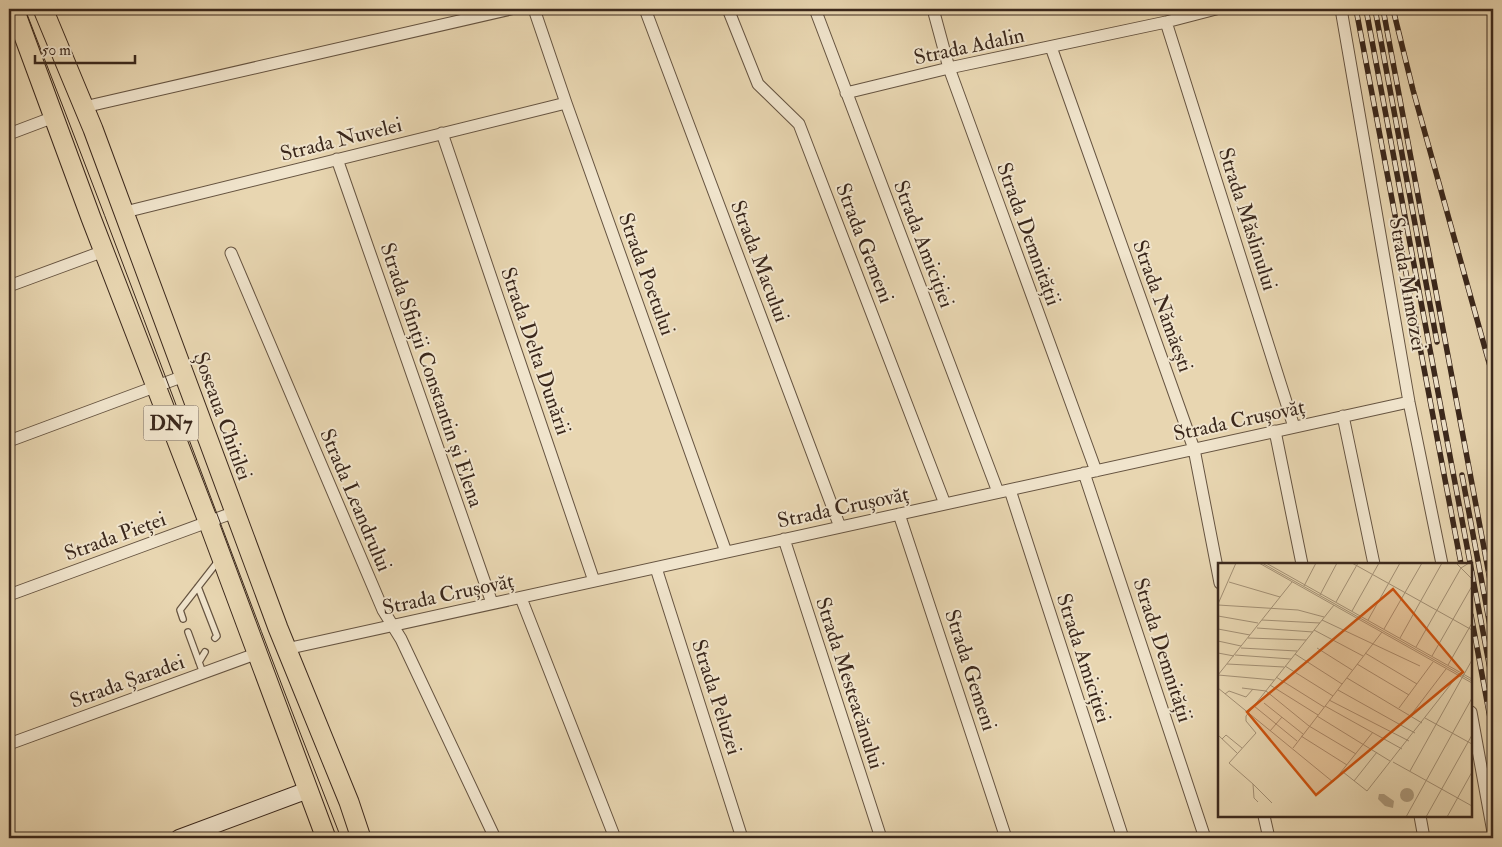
<svg xmlns="http://www.w3.org/2000/svg" width="1502" height="847" viewBox="0 0 1502 847" font-family="'IM FELL Double Pica',serif">
<rect width="100%" height="100%" fill="#e8d6b1"/>
<filter id="stains"><feTurbulence type="fractalNoise" baseFrequency=".004" numOctaves="4"/><feColorMatrix values="0 0 0 0 .2 0 0 0 0 .09 0 0 0 0 .02 0 0 0 .5 -.17"/></filter>
<radialGradient id="worn" r=".72"><stop offset=".6" stop-color="#630" stop-opacity="0"/><stop offset="1" stop-color="#630" stop-opacity=".3"/></radialGradient>
<g fill="none" stroke-linecap="round" stroke-linejoin="round">
<g stroke="#665441" stroke-width="8">
<path id="lane" d="M198,587L217,636L215,638
M183,619L180,610L219,560
M188,632L203,673
M199,662L205,652"/>
</g>
<g stroke="#665441" stroke-width="13">
<path id="street" d="M534,9L566,103L726,552
M645,9L840,527
M728,9L758,84L799,124L945,504
M815,9L998,492
M933,9L949,68L1096,471
M1341,9L1409,402L1442,564
M1166,22L1294,427
M1051,47L1194,449L1220,583
M846,93L949,68L1166,22L1216,9
M84,107L511,9
M442,133L594,581
M9,134L54,117
M337,159L492,603
M125,212L566,103
M231,253L383,610L401,639L495,838
M9,286L104,251
M1343,416L1374,564
M1275,431L1302,564
M9,441L184,376
M1084,473L1205,838
M1010,490L1123,838
M899,514L1006,838
M784,539L881,838
M656,568L742,838
M9,595L235,512
M521,598L615,838
M286,649L1409,402
M1471,712L1493,832
M9,744L258,653
M1264,816L1269,838
M1420,816L1424,838"/>
</g>
<g stroke="#3b281c" stroke-width="18">
<path id="secondary" d="M179,838L308,790"/>
</g>
<g stroke="#3b281c" stroke-width="21">
<path id="primary" d="M14,9L91,218L208,521L326,838
M43,9L93,129L278,628L349,802L361,838"/>
</g>
<use href="#lane" stroke="#f0e4cc" stroke-width="5.5"/>
<use href="#street" stroke="#f0e4cc" stroke-width="11"/>
<use href="#secondary" stroke="#f0e4cc" stroke-width="16"/>
<use href="#primary" stroke="#e8d6b1" stroke-width="19"/>
<path stroke="#3b281c" stroke-width="1" d="M25,9C133,284 233,563 341,838"/>
<g stroke="#3b281c" stroke-width="5.5">
<path id="rail" d="M1356,9L1461,564
M1366,9L1493,685
M1375,9L1437,342
M1383,9L1493,596
M1393,9L1413,90L1493,377
M1462,475L1493,642
M1471,615L1493,734"/>
</g>
<use href="#rail" stroke="#f0e4cc" stroke-width="4" stroke-dasharray="11" stroke-linecap="butt"/>
</g>
<g text-anchor="middle" stroke-width="4" stroke-linejoin="round" paint-order="stroke">
<rect fill="#f0e4cc" stroke="#716051" stroke-width="1" x="143.5" y="405.5" width="55" height="35" rx="4"/>
<g font-size="20" font-weight="bold" fill="#3b281c">
<text x="171" y="430">DN7</text>
</g>
<g font-size="21" fill="#3b281c" stroke="#f0e4cc">
<text transform="translate(969 46) rotate(-12)" y="7">Strada Adalin</text>
<text transform="translate(341 139) rotate(-14)" y="7">Strada Nuvelei</text>
<text transform="translate(1248 219) rotate(72)" y="7">Strada Măslinului</text>
<text transform="translate(1029 234) rotate(70)" y="7">Strada Demnității</text>
<text transform="translate(865 243) rotate(69)" y="7">Strada Gemeni</text>
<text transform="translate(924 244) rotate(69)" y="7">Strada Amiciției</text>
<text transform="translate(760 261) rotate(69)" y="7">Strada Macului</text>
<text transform="translate(647 274) rotate(70)" y="7">Strada Poetului</text>
<text transform="translate(1408 284) rotate(80)" y="7">Strada Mimozei</text>
<text transform="translate(1163 306) rotate(70)" y="7">Strada Nămăești</text>
<text transform="translate(536 351) rotate(71)" y="7">Strada Delta Dunării</text>
<text transform="translate(432 375) rotate(71)" y="7">Strada Sfinții Constantin și Elena</text>
<text transform="translate(223 416) rotate(70)" y="7">Șoseaua Chitilei</text>
<text transform="translate(1239 420) rotate(-12)" y="7">Strada Crușovăț</text>
<text transform="translate(356 500) rotate(67)" y="7">Strada Leandrului</text>
<text transform="translate(843 507) rotate(-12)" y="7">Strada Crușovăț</text>
<text transform="translate(115 536) rotate(-20)" y="7">Strada Pieței</text>
<text transform="translate(448 594) rotate(-12)" y="7">Strada Crușovăț</text>
<text transform="translate(1163 650) rotate(72)" y="7">Strada Demnității</text>
<text transform="translate(1084 658) rotate(72)" y="7">Strada Amiciției</text>
<text transform="translate(971 670) rotate(72)" y="7">Strada Gemeni</text>
<text transform="translate(127 681) rotate(-20)" y="7">Strada Șaradei</text>
<text transform="translate(850 683) rotate(72)" y="7">Strada Mesteacănului</text>
<text transform="translate(717 697) rotate(72)" y="7">Strada Peluzei</text>
</g>
</g>
<g transform="translate(1218 563)">
<rect width="254" height="254" fill="#e8d6b1"/>
<path d="M182 232a7 7 0 1 1 14 0a7 7 0 1 1-14 0ZM161,231H166L176,238L175,245L167,243L160,236Z" fill="#ad9b7e"/>
<path fill="none" stroke="#a39075" stroke-width="1" d="M41,0L254,120M44,0L254,118M48,0L254,116M134,0L254,67M238,0L254,16M11,19L62,34M86,23L98,0M102,32L119,0M118,39L140,0M0,41L18,0M0,42L80,47L106,54M134,48L161,0M0,53L40,60M44,57L102,60M104,57L202,103M150,57L182,0M39,65L95,69M0,66L32,72M166,66L204,0M96,67L145,93M30,75L88,77M182,75L224,0M0,78L23,83M198,84L243,5L251,0M23,85L79,88M99,85L134,107M0,90L16,93M147,90L199,121M77,91L124,121M17,92L73,96M214,93L254,23M9,101L66,104M139,101L191,132M230,102L254,60M67,103L115,133M0,112L74,19M0,112L56,117M58,114L106,144M129,115L204,160M52,122L100,152M0,125L115,219L155,169M24,125L48,128L91,163L138,191M120,127L197,170M7,131L11,128L28,134L35,126M111,137L191,178M46,140L85,171M36,143L79,178M107,143L184,186M181,145L215,99M193,152L228,106M99,153L172,198M207,155L254,181M52,168L64,154M0,172L19,190M83,173L129,202M4,176L8,172L24,185M75,185L164,69M175,199L254,243M192,208L254,97M125,209L149,228L240,112M136,218L159,189M35,221L11,200L38,170L28,158V153L116,42M40,239L36,235L35,221L54,240M188,254L254,135M208,254L254,172M229,254L254,209"/>
<path fill="#ce520e" fill-opacity="0.15" stroke="#ce520e" stroke-width="2.5" d="M175,26L245,109L98,232L29,149Z"/>
<rect width="254" height="254" fill="none" stroke="#3b281c" stroke-width="2.5"/>
</g>
<rect width="1502" height="847" fill="none" stroke="#e8d6b1" stroke-width="30"/>
<rect x="10" y="10" width="1482" height="827" fill="none" stroke="#3b281c" stroke-width="2.5"/>
<rect x="15" y="15" width="1472" height="817" fill="none" stroke="#3b281c"/>
<path d="M35 55v8h100v-8" fill="none" stroke="#3b281c" stroke-width="2.5"/>
<text x="42" y="55" font-size="15" fill="#3b281c" stroke="#f0e4cc" stroke-width="4" paint-order="stroke">50 m</text>
<rect width="100%" height="100%" filter="url(#stains)"/>
<rect width="100%" height="100%" fill="url(#worn)"/>
</svg>
